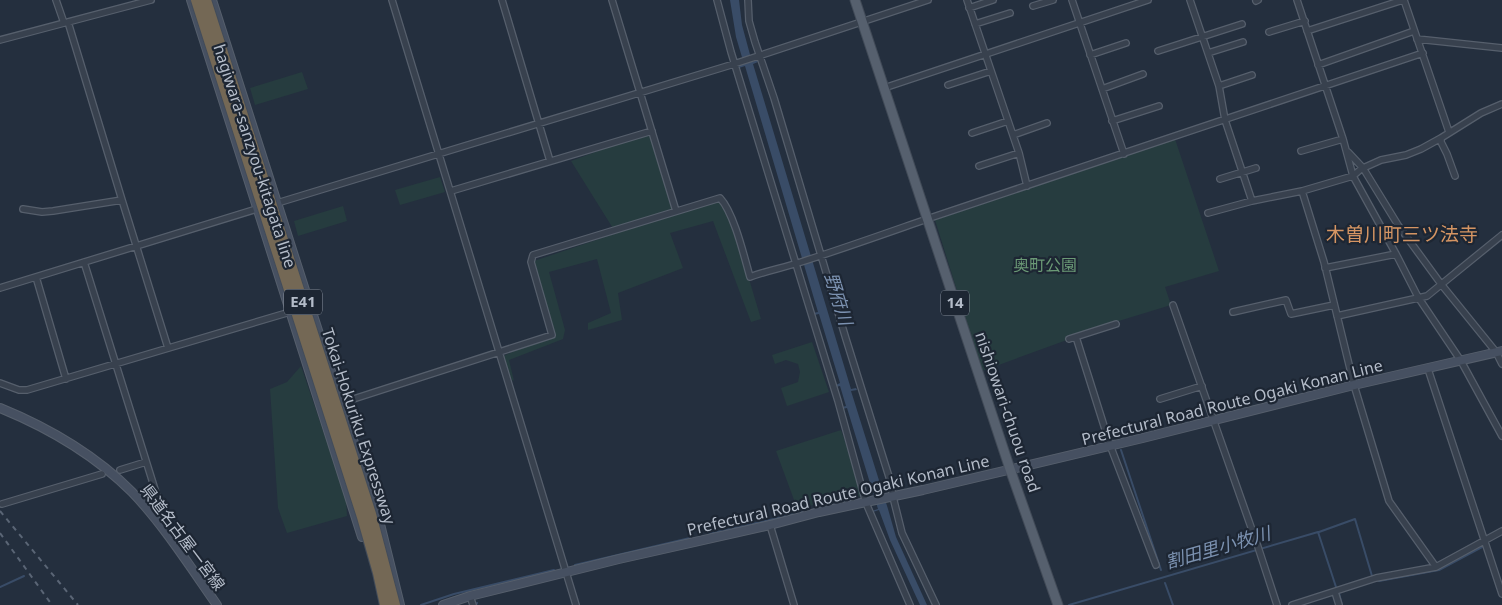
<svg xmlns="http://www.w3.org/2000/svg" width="1502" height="605" viewBox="0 0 1502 605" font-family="'Noto Sans','Noto Sans JP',sans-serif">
<rect width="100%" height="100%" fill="#242f3e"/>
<path fill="#263c3f" d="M302,72L308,89L255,105L250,88Z
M652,131L675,209L614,230L571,161Z
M1175,139L1219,271L1165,287L1171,305L1122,320L982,371L935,220Z
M440,177L445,192L400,205L395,190Z
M718,199L727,205L761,319L751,322L713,221L670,233L683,268L618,293L622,320L588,330V323L611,313L597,259L549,272L565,330L563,339L509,360L514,381L512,380L501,357L552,335L531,262Z
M343,206L347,221L298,236L294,221Z
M812,342L829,392L787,406L781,388L798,382L800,372L798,364L786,360L775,364L772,355Z
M301,366L346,498L347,516L287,533L278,508L270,389L287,382Z
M841,430L864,496L797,508L776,451Z"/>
<path fill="#394c67" d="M727,0H739L742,25L752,62L757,60L758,62L753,64L851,389L856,388L857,390L851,391L888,509L896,537L927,605H920L890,540L879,510L873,512L872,511L878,509L847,408L842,409V407L846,406L840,386L836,387V385L840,383L819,314L814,315L813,313L818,312L745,66L739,68V66L744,64L736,37L730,0Z"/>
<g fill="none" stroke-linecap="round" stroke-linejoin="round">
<path stroke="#394c67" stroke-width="2" d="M1121,450L1161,570
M1319,532L1355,519L1372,576
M709,534L855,500
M575,565L690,538
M1379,581L1439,570L1482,547
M1165,583L1173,605
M0,587L24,576
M1339,593L1342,605
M421,605L454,594L554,570
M476,605L477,603
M1069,605L1318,532L1336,587"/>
<g stroke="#565f6c" stroke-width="8">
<path id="minor" d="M56,0L64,23
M392,0L576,605
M502,0L550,161
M612,0L676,211
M717,0L731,52L838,401L866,503L910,605
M748,0L749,21L755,42L774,98L846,339L890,480L893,497L902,533L936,605
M967,0L1019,153L1027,186
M1072,0L1124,154
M1190,0L1219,86L1225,120L1252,201
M1297,0L1343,139L1353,176L1396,254L1418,297L1461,361L1502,436
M1404,0L1449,132
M1256,1L1258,0
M1033,6L1053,0
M969,8L993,0
M68,22L122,200L168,348
M975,24L1010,13
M1307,31L1403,0
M1269,32L1305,21
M1417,39L1502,48
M0,40L151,0
M1158,51L1242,24
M1208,53L1243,42
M1090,55L1126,43
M1318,65L1414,31
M948,85L991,71
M1219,86L1252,75
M884,88L1148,0
M1102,89L1143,74
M1112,121L1159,106
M972,133L1008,121
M1013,135L1047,123
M1301,151L1343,139
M1348,152L1363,168L1398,225L1441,284L1496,352L1502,364
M979,166L1019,153
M1455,176L1447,154L1441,142V138L1481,113L1502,104
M1220,179L1256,168
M451,191L652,131
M1302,191L1324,262L1354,385L1389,501L1436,567
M274,204L734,64L928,0
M23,209L42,212L53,211L122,200
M1208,213L1252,201L1302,191L1353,176L1361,169L1381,160L1406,155L1421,149L1441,138
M84,262L157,496L155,503L147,509
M1325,268L1396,254
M36,277L66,379
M0,288L260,208
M1173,305L1258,547L1277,605
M1233,312L1286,300L1291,314L1334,305
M1337,316L1427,296L1502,235
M1076,337L1110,445L1156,565
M1069,339L1116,324
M1428,369L1502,594
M0,383L19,390H27L290,312
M1160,399L1202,386
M341,403L552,335L531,262L533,255L720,198C734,213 744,256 750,277C766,271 782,268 798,263C842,249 884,234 927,219L1423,53
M120,470L146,462
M2,504L102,474
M770,525L794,605
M1335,592L1339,605
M470,596L473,605
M1292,605L1376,578L1436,567L1502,531"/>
</g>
<g stroke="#565f6c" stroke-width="10">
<path id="secondary" d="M191,0L362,537
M212,0L380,524L400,605
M0,408C49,428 94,454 132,492C163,524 191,568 217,605
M443,605L470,596L619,559L770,525L819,512L923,490L1143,438L1354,385L1502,351"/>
</g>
<g stroke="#414a57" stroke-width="11">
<path id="primary" d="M855,0L1010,469L1058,605"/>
</g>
<use href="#minor" stroke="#38414e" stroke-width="5.5"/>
<use href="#secondary" stroke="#465061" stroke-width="8"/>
<use href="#primary" stroke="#56606e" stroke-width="9"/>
<path stroke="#5a6575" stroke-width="2" stroke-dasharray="5 5" stroke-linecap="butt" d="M0,511L78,605
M0,533L52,605"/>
<g stroke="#434c59" stroke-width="12" stroke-linecap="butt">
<path id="motorway-bridge" d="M196,0L362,517L378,573L385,605
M206,0L371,514L395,605"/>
</g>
<use href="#motorway-bridge" stroke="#746855" stroke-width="10"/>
</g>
<g text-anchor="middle" stroke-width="4.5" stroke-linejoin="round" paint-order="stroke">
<g fill="#1d2633" stroke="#878f9c" stroke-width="1">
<rect x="284" y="289.5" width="38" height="25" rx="4"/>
<rect x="941" y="290.5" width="28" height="25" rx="4"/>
</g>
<g font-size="15" font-weight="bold" fill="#b4bcc9">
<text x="303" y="307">E41</text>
<text x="955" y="308">14</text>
</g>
<g font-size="16" fill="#b4bcc9" stroke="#1d2633">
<text transform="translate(255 156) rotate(72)" y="6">hagiwara-sanzyou-kitagata line</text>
<text transform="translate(1232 402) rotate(-14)" y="6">Prefectural Road Route Ogaki Konan Line</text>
<text transform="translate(1008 412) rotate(71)" y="6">nishiowari-chuou road</text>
<text transform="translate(359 426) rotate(72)" y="6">Tokai-Hokuriku Expressway</text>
<text transform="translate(838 495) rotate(-13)" y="6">Prefectural Road Route Ogaki Konan Line</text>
<text transform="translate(183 537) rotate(53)" y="6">県道名古屋一宮線</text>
</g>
<g font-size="16" fill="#6b9a76" stroke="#1d2633">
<text x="1045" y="271">奥町公園</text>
</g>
<g font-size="18" font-style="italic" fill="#7c92b1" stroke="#1d2633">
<text transform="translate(838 299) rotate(73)" y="6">野府川</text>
<text transform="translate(1218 548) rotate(-16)" y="6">割田里小牧川</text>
</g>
<g font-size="19" fill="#d59563" stroke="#1d2633">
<text x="1402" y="241">木曽川町三ツ法寺</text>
</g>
</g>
</svg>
